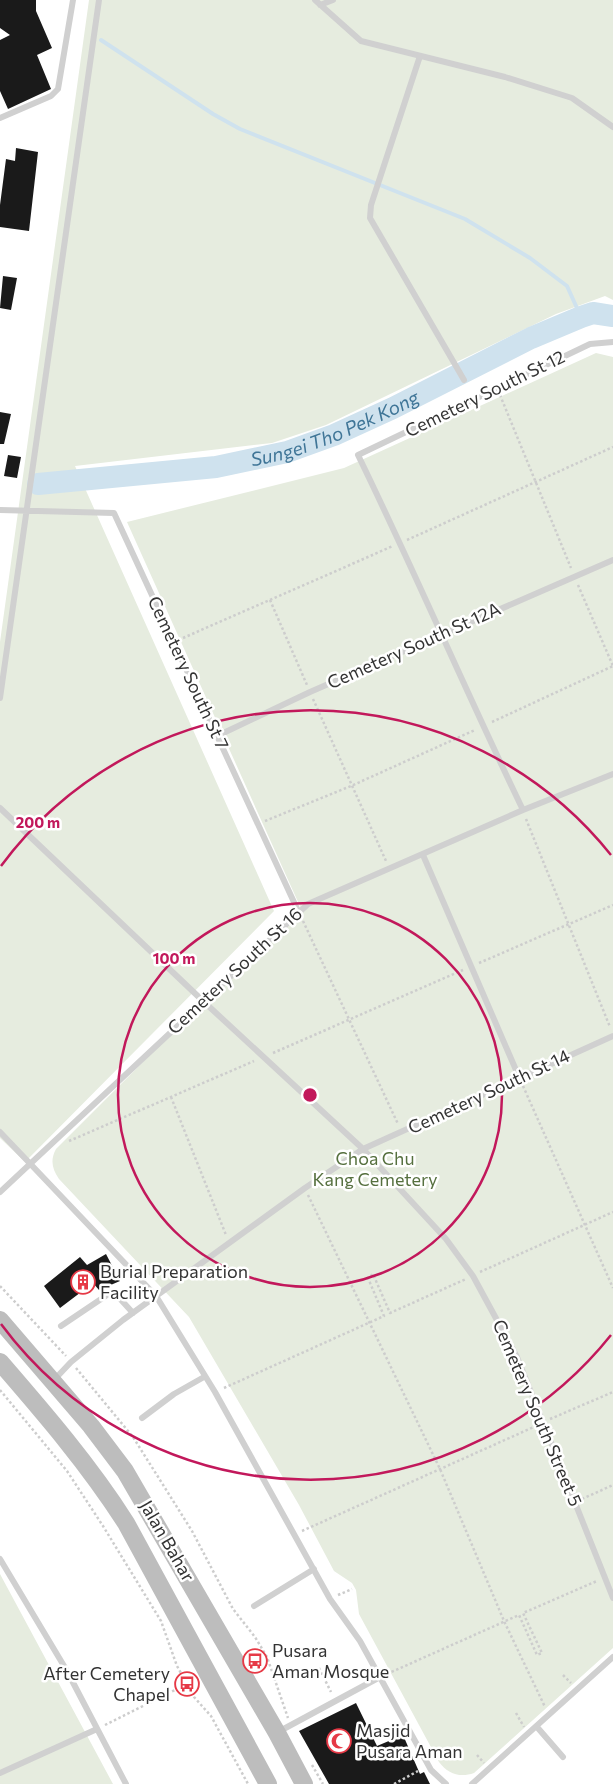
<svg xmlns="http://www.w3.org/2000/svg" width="613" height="1784" viewBox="0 0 613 1784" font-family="Commissioner,sans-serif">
<rect width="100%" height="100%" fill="#fff"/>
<path fill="#e6ecdf" d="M89,0H613V300L605,296L556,314L326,425L272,443L75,466L274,911L25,1162L0,1138V642Z
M596,353L613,357V1648L474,1773C460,1778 448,1774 439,1762L359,1614L356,1590L352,1583L334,1571L299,1505L189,1317L59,1179C52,1169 50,1160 56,1149L186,1019L303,913L127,522L344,468Z
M0,1574L113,1784H0Z"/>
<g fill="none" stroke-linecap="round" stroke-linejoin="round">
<path stroke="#cfe2ee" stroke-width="4" d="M101,40L213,114L240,129L465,219L530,258L567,286L581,317"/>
<path stroke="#cfe2ee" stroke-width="22" id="s1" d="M38,484L216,467L287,452L334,435L393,408L531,338L581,317L593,313L613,316"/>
</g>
<path fill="#1a1a1a" d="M0,0H36V11L52,48L37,55L51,89L8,109L0,91V40L10,35L0,28Z
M16,148L38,152L29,231L0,227V205L6,159L15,161Z
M3,276L17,278L11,310L0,308Z
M0,412L11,414L4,444H0Z
M8,455L21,457L17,478L4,476Z
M106,1254L120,1281L99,1290L93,1283L60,1308L44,1286L80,1257L87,1265Z
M356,1703L377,1746L403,1735L420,1774L424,1772L430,1784H329L299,1731Z"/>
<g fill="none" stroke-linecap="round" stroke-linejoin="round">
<path stroke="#cdcdcd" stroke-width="2.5" stroke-dasharray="2.5 2.5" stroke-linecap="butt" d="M500,395L571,568
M407,540L613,447
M578,585L613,666
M270,600L307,685
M183,638L393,546
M313,699L386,861
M492,722L613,666
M526,819L610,1027
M265,821L351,786L475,730
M303,921L398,1124
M479,963L613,905
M273,1053L463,970
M523,1086L613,1288
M171,1097L226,1235
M69,1141L254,1061
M308,1195L440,1469L504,1621L545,1707
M480,1272L613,1212
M0,1286L66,1356
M76,1368L133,1437L192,1531L233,1609L255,1637L267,1657L288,1718
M224,1388L384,1316L368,1278L373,1274L390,1313L466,1279
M0,1390L67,1471L103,1526L161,1621L177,1666L187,1684L194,1697L211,1716L248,1784
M550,1419L613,1392
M582,1499L613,1485
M302,1531L536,1426
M338,1595L352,1589
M319,1668L331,1692
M387,1674L519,1615L537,1655L542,1653L523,1613L597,1581
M563,1675L571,1683
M516,1713L524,1727
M105,1725L187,1684
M477,1755L484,1763
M312,1765L323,1784
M394,1784L418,1771"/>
<path stroke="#d0d0d0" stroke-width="6" d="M315,0L361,41L505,77L572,98L613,127
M320,5L333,0
M420,56L371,205L370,218L464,380
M0,118L51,96L58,89L73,0
M0,510L114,513L299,913
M0,698L99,0
M217,736L310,692L613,560
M0,808L203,1001L363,1149L446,1239L473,1276L517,1357L613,1598
M523,810C466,692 415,572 358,455L590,344L613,342
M423,855L519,1077
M0,1132L156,1296L215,1392L330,1599L360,1641L431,1770L446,1784
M0,1192L308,904L523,810L613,774
M61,1326L113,1291L133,1313
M54,1380L71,1362L123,1320L305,1188L363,1149L613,1036
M142,1418L174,1394L204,1377
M0,1559L67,1671L126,1784
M254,1606L314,1569
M537,1727L563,1757
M278,1732L380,1677
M0,1773L97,1729
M472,1784L613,1657"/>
<path stroke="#bdbdbd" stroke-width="18" d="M0,1320L91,1426L125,1471L277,1733L304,1784
M0,1362C45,1414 89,1465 126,1523L268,1784"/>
</g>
<g fill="none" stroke="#c2185b" stroke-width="2.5">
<circle cx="310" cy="1095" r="192"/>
<path d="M611 1335A385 385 0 0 1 1 1324M1 866A385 385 0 0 1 611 855"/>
</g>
<defs>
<g id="building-ring" transform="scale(1.25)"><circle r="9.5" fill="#fff" stroke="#e63946" stroke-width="1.5"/><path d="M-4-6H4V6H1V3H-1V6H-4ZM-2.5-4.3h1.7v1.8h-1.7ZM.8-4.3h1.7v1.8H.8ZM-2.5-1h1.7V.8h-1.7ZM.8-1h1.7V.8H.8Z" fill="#e63946"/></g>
<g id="bus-ring" transform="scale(1.25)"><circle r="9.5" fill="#fff" stroke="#e63946" stroke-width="1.5"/><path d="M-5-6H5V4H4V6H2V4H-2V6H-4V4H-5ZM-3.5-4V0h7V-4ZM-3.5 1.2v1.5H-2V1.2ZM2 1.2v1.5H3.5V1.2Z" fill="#e63946"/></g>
<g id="mosque-ring" transform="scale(1.25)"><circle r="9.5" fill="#fff" stroke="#e63946" stroke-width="1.5"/><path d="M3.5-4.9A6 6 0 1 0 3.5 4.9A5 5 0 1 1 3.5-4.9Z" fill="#e63946"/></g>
</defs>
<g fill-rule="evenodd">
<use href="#building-ring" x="83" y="1282"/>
<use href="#bus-ring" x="255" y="1661"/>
<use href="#bus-ring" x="187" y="1684"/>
<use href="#mosque-ring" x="339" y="1741"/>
</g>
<g text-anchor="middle" stroke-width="5" stroke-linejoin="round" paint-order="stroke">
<g font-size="18" fill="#333" stroke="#fff">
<text transform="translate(485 394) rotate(-26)" y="6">Cemetery South St 12</text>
<text transform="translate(414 646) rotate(-24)" y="6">Cemetery South St 12A</text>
<text transform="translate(188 673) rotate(65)" y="6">Cemetery South St 7</text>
<text transform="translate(235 971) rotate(-43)" y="6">Cemetery South St 16</text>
<text transform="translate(489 1092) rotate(-25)" y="6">Cemetery South St 14</text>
<text transform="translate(537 1413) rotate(67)" y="6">Cemetery South Street 5</text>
<text transform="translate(167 1541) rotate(60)" y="6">Jalan Bahar</text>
</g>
<g font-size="18" fill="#56703f" stroke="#fff">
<text x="375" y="1165">Choa Chu<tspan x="375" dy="21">Kang Cemetery</tspan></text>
</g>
<g font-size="18" fill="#333" stroke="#fff" text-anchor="start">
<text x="100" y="1278">Burial Preparation<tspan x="100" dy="21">Facility</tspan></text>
<text x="272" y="1657">Pusara<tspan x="272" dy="21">Aman Mosque</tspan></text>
<text x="170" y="1680" text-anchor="end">After Cemetery<tspan x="170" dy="21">Chapel</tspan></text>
<text x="356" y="1737">Masjid<tspan x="356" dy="21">Pusara Aman</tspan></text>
</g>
<g font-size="19" font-style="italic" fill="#3f7597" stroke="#fff">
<text dy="7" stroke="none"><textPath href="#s1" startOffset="304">Sungei Tho Pek Kong</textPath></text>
</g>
</g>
<circle cx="310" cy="1095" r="8" fill="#c2185b" stroke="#fff" stroke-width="2.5"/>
<g font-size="15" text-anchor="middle" font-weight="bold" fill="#c2185b" stroke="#fff" stroke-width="5" stroke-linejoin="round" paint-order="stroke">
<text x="38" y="828">200 m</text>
<text x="174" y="964">100 m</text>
</g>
</svg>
